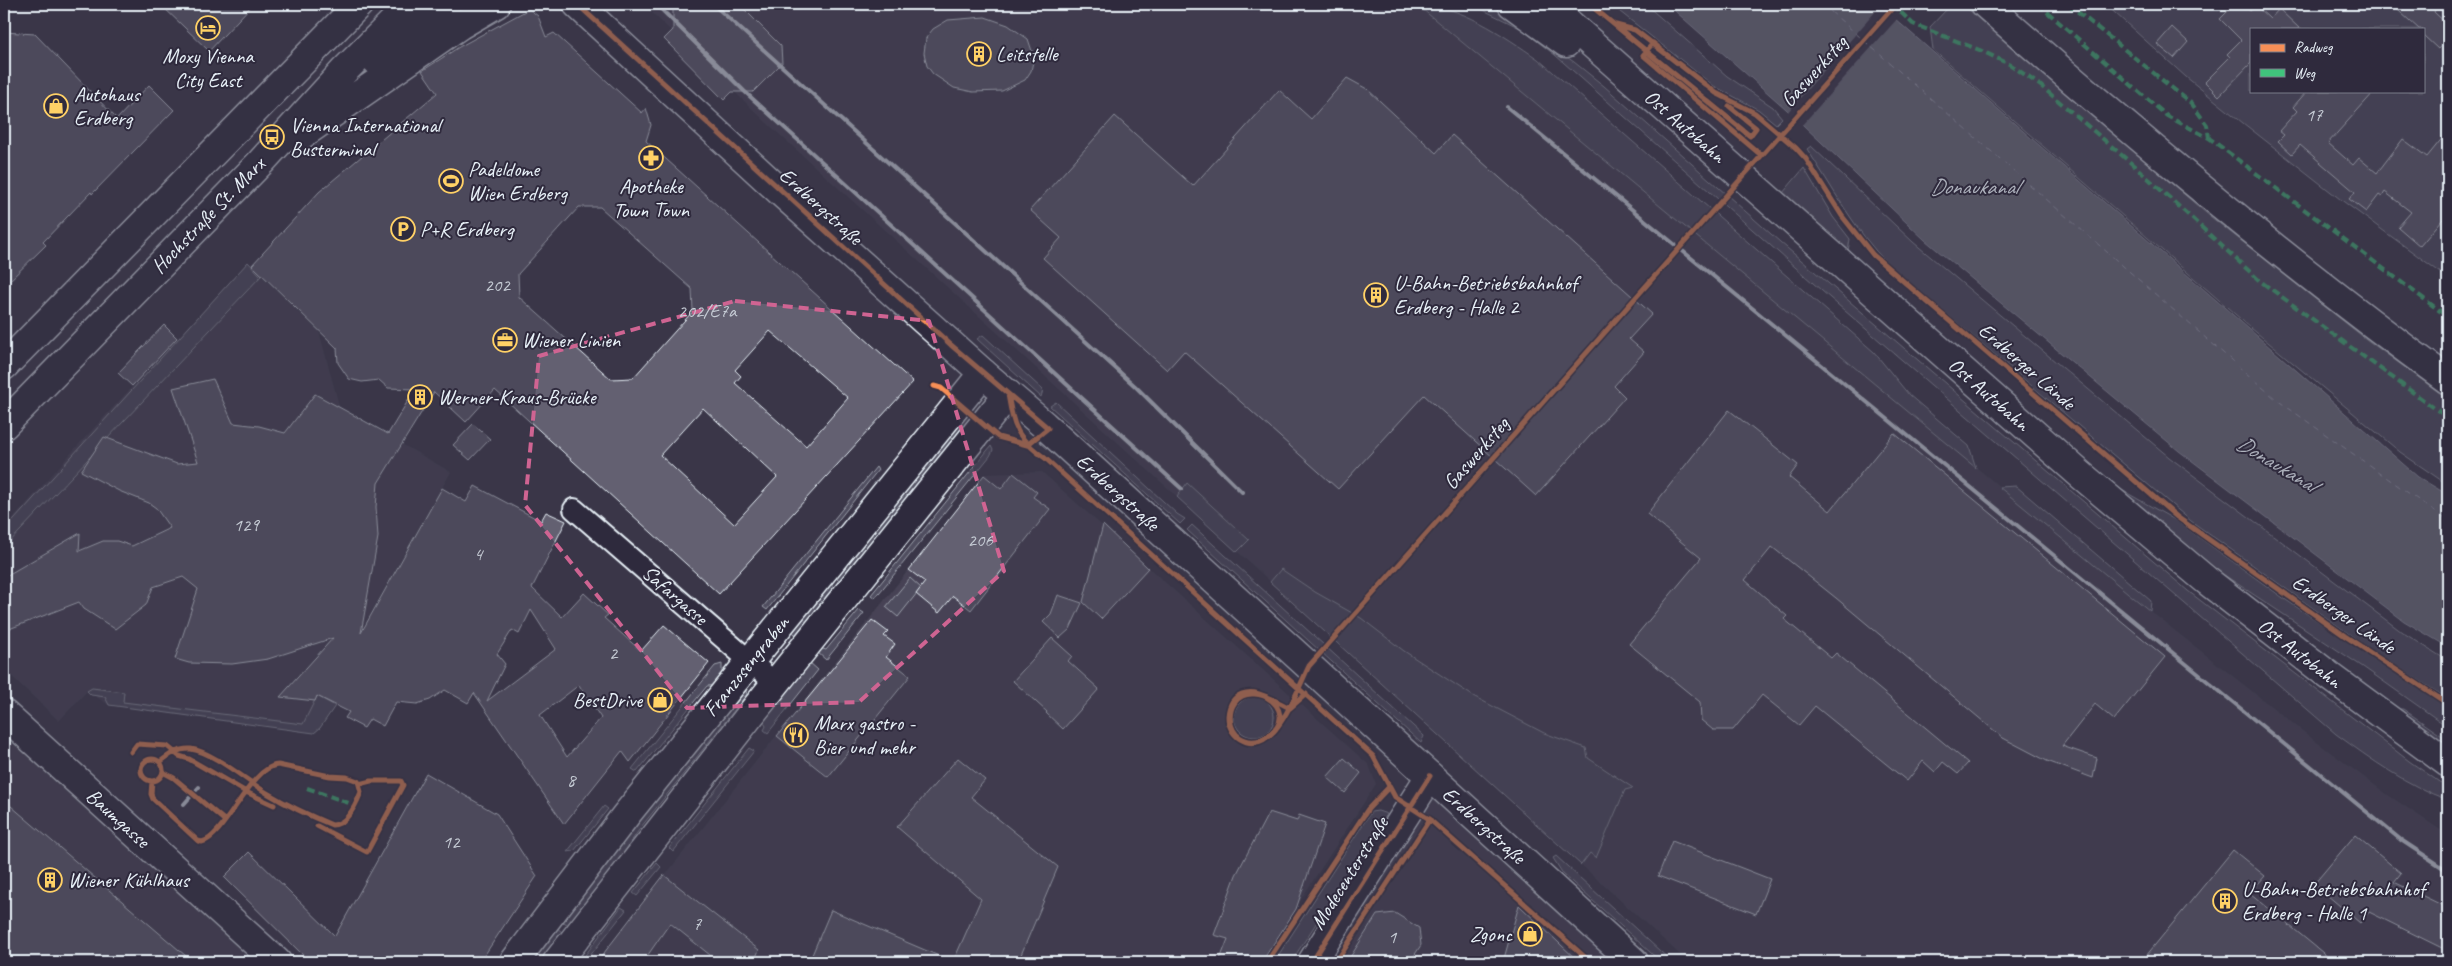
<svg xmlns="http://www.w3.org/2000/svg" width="2452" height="966" viewBox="0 0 2452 966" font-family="Caveat,sans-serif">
<rect width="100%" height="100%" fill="#3a3648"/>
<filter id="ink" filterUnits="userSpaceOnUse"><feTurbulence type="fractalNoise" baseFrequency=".02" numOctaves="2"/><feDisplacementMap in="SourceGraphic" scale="10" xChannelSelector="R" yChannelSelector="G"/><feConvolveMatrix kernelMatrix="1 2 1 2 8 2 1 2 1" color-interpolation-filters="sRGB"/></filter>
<g filter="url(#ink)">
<path fill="#464354" d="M643,4H1357L1361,6L1370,4H1416L2150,611L2314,740L2388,795L2448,835V962H1688L767,123Z
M248,262L319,331L340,409L451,472L322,699L335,706L316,733L109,705L87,691L59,721L4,669V529L80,443Z
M1042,472L1369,765L1376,784L1260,962H596L985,474Z
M4,714L277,962H4Z
M1430,776L1634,962H1312Z"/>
<path fill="#504e5f" stroke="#9ca0ac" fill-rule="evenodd" d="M1416,4C1459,4 1503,35 1538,59L1874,352L1909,395L1969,446L1976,468Z
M1471,4H1486L1508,16L1574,62L1604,86L1780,242L2188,591L2409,761L2448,788V800C2406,785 2372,760 2336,734L1830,298L1555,55L1520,28Z
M1610,4H1645L1727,76L1773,107L1782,118L1776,124L1759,110L1714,86Z
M1942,4H1962L2206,213L2366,339L2448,399V485L2400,452L2251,328L1933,50L1930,27L1947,9Z
M2105,4H2429L2448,15V278L2340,199L2243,123L2186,77ZM2251,29H2423V91H2251Z
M1811,146L1913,242L2169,457L2402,632L2448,661V699L2373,651L2191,521L1888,264C1855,231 1833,188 1807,149Z
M1804,168L1833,217L1850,239L1848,251L1782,194Z
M248,262L261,276L4,548V531Z
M983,335L1043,390L1041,397L977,339Z
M1056,402L1177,514L1185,519L1180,524L1050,406Z
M964,410L975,420L843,583L833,575Z
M991,446L993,450L990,456L875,598L871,595Z
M876,467L878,470L767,610L763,607Z
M2106,481L2175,520L2286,600L2448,708V727L2363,667L2200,559Z
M1187,483L1249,540L1237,552L1177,497Z
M2016,486L2151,601L2150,611L1999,487Z
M1192,525L1424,736L1421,743L1187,530Z
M1281,569L1315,592L1361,618L1404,651L1473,696L1544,733L1586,748L1588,758L1633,788L1625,790L1596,858L1590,853L1581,865L1270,582Z
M910,578L921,588L898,617L886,607Z
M827,582L838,590L800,638L789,629Z
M859,610L864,613L826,660L817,652L820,648L826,650Z
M809,662L818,670L768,733L764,730L766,726L763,721Z
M722,664V676L718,685L707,686L637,772L632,769L715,666Z
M92,688L124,692L123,702L303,724L317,696L335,706L320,728L314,733L109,705L105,697L91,695L87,691Z
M745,688L747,694L641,827L606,879L570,926L559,919Z
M1234 717a20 20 0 1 1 40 0a20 20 0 1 1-40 0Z
M2395,709H2403L2448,740V747Z
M749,748L754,751L673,852L669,848Z
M604,806L608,809L574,851L567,852Z
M1378,811L1387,814L1291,962H1274L1371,812Z
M1556,856L1672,962H1661L1563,874L1553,858Z
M657,863L661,867L637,896L633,893Z
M621,907L626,910L585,962H580Z
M554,925L564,934L545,962H529Z"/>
<path fill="#737482" stroke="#a2a6b1" d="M1667,4H1878L2418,477L2448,495V647L2404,621L2179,451L1925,240L1786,109Z"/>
<path fill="#3a3648" d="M1882,4L1898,18L1801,126L1787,113Z"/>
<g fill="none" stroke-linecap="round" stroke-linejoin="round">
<path stroke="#aeb2bd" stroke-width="1" stroke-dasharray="6 5" stroke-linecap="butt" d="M1822,4L2277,400L2448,521"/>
</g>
<path fill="#636171" stroke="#e8f1f8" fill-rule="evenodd" d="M160,4H253L209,51Z
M673,4H739L781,46L782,63L753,92H732L724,100L664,39L673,30Z
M2235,4H2243L2250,11L2256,6L2270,19L2279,9L2300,29H2251V63L2219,96L2205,82L2230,57L2227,54L2241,40L2220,19Z
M2391,4H2438L2434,12L2448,25V37L2438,49L2424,36L2423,29H2419Z
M529,9L538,16L546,37L554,33L642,113L646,108L651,125L646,141L913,382L719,594L495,390L466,422L434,392L378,483L376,507L378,537L361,633L442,488L466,502L475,486L541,521L546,512L566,521L532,588L562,617L584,593L608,615L604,618L641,651L664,625L709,663L630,762L622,751L564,824L474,693L468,703L445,690L430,700L417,704L396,702L383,726L370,719L364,728L345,718L349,712L317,696L315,701L280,697L333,638L268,659L232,664L189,663L175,659L198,589L183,577L153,587L146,605L115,629L84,609L79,602L4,631V577L80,533L79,551L103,541H117L132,546L170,528L156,508L149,503L119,491L81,471L104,437L177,464L198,462L173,388L213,379L233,423L259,426L285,433L315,394L388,434L415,389L388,388L379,380L362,382L349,379L338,363L337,348L252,265L319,192L437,93L422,71L459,47ZM579,207H600L692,289L693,311L633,378L611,379L519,297L518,274ZM770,331L848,398L806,446L735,383L741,376L735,370ZM703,408L777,477L734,524L660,455ZM531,610L556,649L487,701L505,664L497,654L512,630L519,634ZM579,685L601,718L567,757L540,715Z
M985,17L1008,25L1028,39L1034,57L1031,71L1025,80L1002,91L973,92L954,88L933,74L927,66L924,53L926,38L933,29L948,20Z
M2172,27L2188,42L2174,58L2157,44Z
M4,32L35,34L117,119L149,85L174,110L92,194L91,192L43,242L46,245L4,286Z
M1347,78L1367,89L1436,153L1452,135L1652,314L1629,339L1644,352L1614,386L1625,397L1536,496L1424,395L1338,489L1184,351L1167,370L1043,258L1061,238L1030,210L1115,116L1193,186L1279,90L1311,119Z
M2307,91H2375L2328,143L2353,165L2359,158L2377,173L2403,139L2427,157L2448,131V213L2420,246L2398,227L2411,212L2385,192L2382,197L2379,195L2366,212L2349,199L2355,192L2300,145L2292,154L2278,141L2284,135L2279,131L2297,111L2293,107Z
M164,325L177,338L132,386L118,373Z
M1729,410L1798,465L1789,477L1830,511L1894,433L2165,657L2114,720L2095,704L2062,746L2097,758L2093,778L2047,761L2003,738L1836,598L1772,547L1745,580L1787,616L1784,619L1831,658L1836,653L1968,763L1958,774L1943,762L1935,772L1923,761L1907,781L1815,706L1799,725L1762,695L1733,730H1713L1701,720L1700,702L1629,644L1701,558L1647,514Z
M473,424L490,439L470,460L453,445Z
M1013,473L1037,492L1033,497L1050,509L971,610L953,596L939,613L916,594L925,582L909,570L984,475L1001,489Z
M1103,525L1148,568L1101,619L1083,602Z
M1058,595L1082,603L1070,629L1060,638L1043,622L1051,614Z
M872,620L888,632L884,636L895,644L886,657L910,676L828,777L777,736Z
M1052,638L1072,656L1068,661L1099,689L1063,729L1046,713L1047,712L1013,681Z
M958,758L985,780L971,797L1058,867L1018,962H809L831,910L953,962L981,899L897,827Z
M1344,758L1361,773L1345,793L1327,777Z
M426,773L497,814L537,876L480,962H310L224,877L249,852L335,936Z
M4,800L193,962H4Z
M1269,812L1297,821L1299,815L1325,824L1296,909L1263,960L1247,956L1245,962H1219L1228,939L1214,935L1236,875Z
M2355,835L2401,873L2394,882L2448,908V951L2369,912L2360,923L2314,884Z
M1672,841L1770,879L1756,914L1658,876Z
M2233,850L2265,876L2250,893L2334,962H2141Z
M664,875L759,950L754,962H704L710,955L670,923L643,962H597Z
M1519,905L1579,962H1503Z
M1395,913L1419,928L1421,945L1410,962H1347L1377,915Z"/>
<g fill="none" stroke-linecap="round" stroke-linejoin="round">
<g stroke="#e8f1f8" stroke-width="24">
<path id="street" d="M574,509L775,683"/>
</g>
<g stroke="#e8f1f8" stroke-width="31">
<path id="secondary" d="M577,4L784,195L983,373
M1312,962L1430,776"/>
</g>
<g stroke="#e8f1f8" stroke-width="31">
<path id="primary" d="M4,714L277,962
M514,962L626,815L983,373L1044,425L1634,962
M557,962L755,709L1008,394"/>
</g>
<g stroke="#e8f1f8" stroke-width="31">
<path id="highway" d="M1512,4L1566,43
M1547,4L2081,475L2206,580L2327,674L2448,763
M1985,4C2135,136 2287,263 2448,380
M377,61L446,4
M300,136L460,25L496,4
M4,366L359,4
M4,425L261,162L344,71L411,4"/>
</g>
<use href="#street" stroke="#2f2a3d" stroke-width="20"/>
<use href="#secondary" stroke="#2f2a3d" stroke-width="28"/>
<use href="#primary" stroke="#2f2a3d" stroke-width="28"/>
<use href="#highway" stroke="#2f2a3d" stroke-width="28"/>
<path stroke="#e8f1f8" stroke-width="4" d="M656,4L744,91L1182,489
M713,4L1135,386L1242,492
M1507,107L2401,840L2448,871
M184,804L199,787"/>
<path stroke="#40c37c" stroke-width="4" stroke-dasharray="8 4" stroke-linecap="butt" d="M1892,4L1913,24L1982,51L2011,65L2041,86L2138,169L2260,281L2448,418
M2038,4L2167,116L2209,138L2448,317
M2068,4L2192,104L2207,125L2209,138
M307,788L354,805"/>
<g stroke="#2f2a3d" stroke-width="8">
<path id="cycleway" d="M577,4L951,345L1048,428L1027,445
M1589,4L1750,136L1756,128L1729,106
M1616,25L1635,30L1716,93L1755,113L1796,148L1806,159L1842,216L1873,255L2177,517L2345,636L2448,704
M1658,47L1653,43L1643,55L1761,155
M934,386L941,388L998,437L1027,445
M1008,394C1014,429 1016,437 1045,458L1373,756L1395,797L1429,819L1586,958L1594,962
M1306,694L1290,708C1279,703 1266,694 1254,694C1219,692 1223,753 1264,739C1314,709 1232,665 1228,716C1228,725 1232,734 1240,739C1274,760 1298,688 1309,666L1896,4
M131,752L137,744L167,746L179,756L189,759L246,792L274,805
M141 770a11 11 0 1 1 22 0a11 11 0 1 1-22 0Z
M163,772L174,778L224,820
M152,781L151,794L153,799L198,841L202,842C225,837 251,766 278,765L330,776L347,777L358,781L361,792C356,805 347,825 332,825C310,816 287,805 267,793C247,781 213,752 191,749C178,748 169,755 160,762
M317,826L367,852L403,785L401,781H371L359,784
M1267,962L1368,809L1388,788
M1312,962L1430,776
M1336,962L1430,819"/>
</g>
<use href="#cycleway" stroke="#f78f57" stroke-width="5"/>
</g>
</g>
<path d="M0 0H2452V966H0ZM735,301L929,321L1004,571L859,702L687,708L525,505L539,356Z" fill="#3a3648" fill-opacity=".55" fill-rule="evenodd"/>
<path fill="none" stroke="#cf6492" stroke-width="4" stroke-dasharray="10 6" stroke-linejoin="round" d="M735,301L929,321L1004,571L859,702L687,708L525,505L539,356Z"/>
<defs>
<g id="hotel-ring" transform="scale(1.25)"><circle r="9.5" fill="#2f2a3d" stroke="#ffd166" stroke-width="1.5"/><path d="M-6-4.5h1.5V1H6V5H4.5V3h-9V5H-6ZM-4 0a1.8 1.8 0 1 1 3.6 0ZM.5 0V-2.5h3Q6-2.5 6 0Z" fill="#ffd166"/></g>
<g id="building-ring" transform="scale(1.25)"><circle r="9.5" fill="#2f2a3d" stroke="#ffd166" stroke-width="1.5"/><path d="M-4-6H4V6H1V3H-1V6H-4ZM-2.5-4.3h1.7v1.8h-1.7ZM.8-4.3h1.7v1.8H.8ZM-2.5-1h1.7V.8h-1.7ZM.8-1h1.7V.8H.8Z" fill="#ffd166"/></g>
<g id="shop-ring" transform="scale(1.25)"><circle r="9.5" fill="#2f2a3d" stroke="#ffd166" stroke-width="1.5"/><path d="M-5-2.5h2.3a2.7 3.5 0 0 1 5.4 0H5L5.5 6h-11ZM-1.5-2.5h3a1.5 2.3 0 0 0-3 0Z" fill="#ffd166"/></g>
<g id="bus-ring" transform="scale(1.25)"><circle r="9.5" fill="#2f2a3d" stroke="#ffd166" stroke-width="1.5"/><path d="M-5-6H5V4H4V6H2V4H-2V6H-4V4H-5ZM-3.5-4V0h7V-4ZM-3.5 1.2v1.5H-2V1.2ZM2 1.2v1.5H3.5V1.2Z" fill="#ffd166"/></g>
<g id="pharmacy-ring" transform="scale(1.25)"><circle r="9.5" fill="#2f2a3d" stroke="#ffd166" stroke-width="1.5"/><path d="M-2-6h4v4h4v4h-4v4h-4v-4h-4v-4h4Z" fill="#ffd166"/></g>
<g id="stadium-ring" transform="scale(1.25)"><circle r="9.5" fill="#2f2a3d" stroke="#ffd166" stroke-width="1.5"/><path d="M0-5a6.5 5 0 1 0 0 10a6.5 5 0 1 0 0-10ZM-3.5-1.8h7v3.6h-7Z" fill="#ffd166"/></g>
<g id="parking-ring" transform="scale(1.25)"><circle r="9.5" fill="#2f2a3d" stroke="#ffd166" stroke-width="1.5"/><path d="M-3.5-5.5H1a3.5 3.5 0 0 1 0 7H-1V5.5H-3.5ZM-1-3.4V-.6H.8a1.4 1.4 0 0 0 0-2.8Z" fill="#ffd166"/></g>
<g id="office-ring" transform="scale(1.25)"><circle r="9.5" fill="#2f2a3d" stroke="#ffd166" stroke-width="1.5"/><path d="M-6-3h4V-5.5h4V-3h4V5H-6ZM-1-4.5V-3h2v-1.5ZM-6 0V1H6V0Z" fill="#ffd166"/></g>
<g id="restaurant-ring" transform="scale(1.25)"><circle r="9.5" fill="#2f2a3d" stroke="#ffd166" stroke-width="1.5"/><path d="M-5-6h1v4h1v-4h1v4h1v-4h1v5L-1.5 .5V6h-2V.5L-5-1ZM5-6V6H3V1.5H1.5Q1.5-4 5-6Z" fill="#ffd166"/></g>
</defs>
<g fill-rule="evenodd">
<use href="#hotel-ring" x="208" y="28"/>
<use href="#building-ring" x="979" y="54"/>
<use href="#shop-ring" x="56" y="106"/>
<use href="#bus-ring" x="272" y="137"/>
<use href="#pharmacy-ring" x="651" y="158"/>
<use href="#stadium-ring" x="451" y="181"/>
<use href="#parking-ring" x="403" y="229"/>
<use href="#building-ring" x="1376" y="295"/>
<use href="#office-ring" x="505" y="340"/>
<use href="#building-ring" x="420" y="397"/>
<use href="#shop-ring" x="660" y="700"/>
<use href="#restaurant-ring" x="796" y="735"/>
<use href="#building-ring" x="50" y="880"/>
<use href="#building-ring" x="2225" y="901"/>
<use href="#shop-ring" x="1530" y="934"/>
</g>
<g text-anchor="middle" stroke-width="4" stroke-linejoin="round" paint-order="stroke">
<g font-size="19" fill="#c7cdd6">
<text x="2314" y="121">17</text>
<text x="497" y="291">202</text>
<text x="707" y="317">202/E7a</text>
<text x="246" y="531">129</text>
<text x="980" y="546">206</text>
<text x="478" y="560">4</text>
<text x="613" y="659">2</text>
<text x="571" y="786">8</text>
<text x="451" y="848">12</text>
<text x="697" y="930">7</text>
<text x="1392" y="943">1</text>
</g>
<g font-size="21" fill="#e8f1f8" stroke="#2f2a3d" text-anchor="start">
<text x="996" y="61">Leitstelle</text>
<text x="208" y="63" text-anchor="middle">Moxy Vienna<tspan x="208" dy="24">City East</tspan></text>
<text x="74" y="101">Autohaus<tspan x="74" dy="24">Erdberg</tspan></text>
<text x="290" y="132">Vienna International<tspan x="290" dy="24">Busterminal</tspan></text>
<text x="468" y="176">Padeldome<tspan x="468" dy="24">Wien Erdberg</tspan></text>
<text x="651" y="193" text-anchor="middle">Apotheke<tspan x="651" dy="24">Town Town</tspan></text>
<text x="420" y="236">P+R Erdberg</text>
<text x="1394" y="290">U-Bahn-Betriebsbahnhof<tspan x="1394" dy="24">Erdberg - Halle 2</tspan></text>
<text x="522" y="347">Wiener Linien</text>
<text x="438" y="404">Werner-Kraus-Brücke</text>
<text x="642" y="707" text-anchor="end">BestDrive</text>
<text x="814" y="730">Marx gastro -<tspan x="814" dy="24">Bier und mehr</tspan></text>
<text x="68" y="887">Wiener Kühlhaus</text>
<text x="2242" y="896">U-Bahn-Betriebsbahnhof<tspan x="2242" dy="24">Erdberg - Halle 1</tspan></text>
<text x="1512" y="941" text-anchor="end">Zgonc</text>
</g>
<g font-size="21" fill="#e8f1f8" stroke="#2f2a3d">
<text transform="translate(1814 71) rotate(-48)" y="7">Gaswerksteg</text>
<text transform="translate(1685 126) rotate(41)" y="7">Ost Autobahn</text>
<text transform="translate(821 206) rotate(42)" y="7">Erdbergstraße</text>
<text transform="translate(208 215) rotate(-46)" y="7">Hochstraße St. Marx</text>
<text transform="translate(2027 366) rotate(41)" y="7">Erdberger Lände</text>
<text transform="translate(1989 394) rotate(41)" y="7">Ost Autobahn</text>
<text transform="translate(1476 453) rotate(-49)" y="7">Gaswerksteg</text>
<text transform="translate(1118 492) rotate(42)" y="7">Erdbergstraße</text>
<text transform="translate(675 595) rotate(41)" y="7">Safargasse</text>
<text transform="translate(2344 614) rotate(35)" y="7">Erdberger Lände</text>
<text transform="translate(2300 653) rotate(38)" y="7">Ost Autobahn</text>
<text transform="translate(746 666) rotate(-51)" y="7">Franzosengraben</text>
<text transform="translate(118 818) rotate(42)" y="7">Baumgasse</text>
<text transform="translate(1484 825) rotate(42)" y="7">Erdbergstraße</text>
<text transform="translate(1349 873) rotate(-58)" y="7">Modecenterstraße</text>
</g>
<g font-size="22" font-style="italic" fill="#aeb2bd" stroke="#2f2a3d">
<text x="1974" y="194">Donaukanal</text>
<text transform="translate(2277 463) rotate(31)" y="8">Donaukanal</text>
</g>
</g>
<rect width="2452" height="966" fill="none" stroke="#2f2a3d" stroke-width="20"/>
<rect x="10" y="10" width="2432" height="946" fill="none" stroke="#e8f1f8" stroke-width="2" filter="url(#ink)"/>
<rect x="2250" y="28" width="175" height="65" fill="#2f2a3d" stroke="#797a88"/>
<rect x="2260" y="44" width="25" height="8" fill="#f78f57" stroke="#797a88"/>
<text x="2294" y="52" font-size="15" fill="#e8f1f8">Radweg</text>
<rect x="2260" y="69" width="25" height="8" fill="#40c37c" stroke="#797a88"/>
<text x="2294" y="78" font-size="15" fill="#e8f1f8">Weg</text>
</svg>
